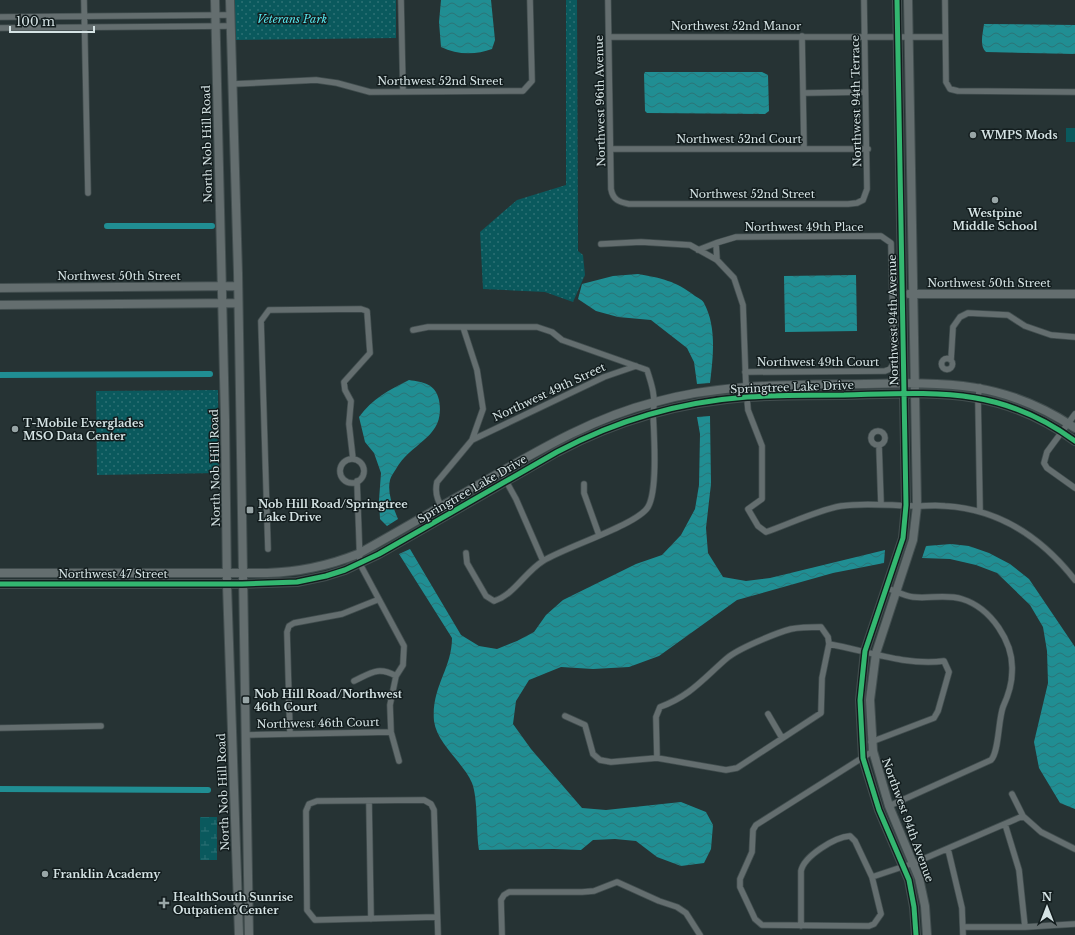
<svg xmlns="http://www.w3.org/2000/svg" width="1075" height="935" viewBox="0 0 1075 935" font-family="'Libre Baskerville',serif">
<defs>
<pattern id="grass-dots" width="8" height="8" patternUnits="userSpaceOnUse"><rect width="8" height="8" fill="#0a595d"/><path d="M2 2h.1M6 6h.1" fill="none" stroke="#2d7174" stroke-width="1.8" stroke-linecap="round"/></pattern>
<pattern id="wetland-marsh" width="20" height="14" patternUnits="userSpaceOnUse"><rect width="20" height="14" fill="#0a595d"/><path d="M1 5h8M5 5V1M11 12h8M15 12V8" fill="none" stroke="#2d7174"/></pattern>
<pattern id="water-waves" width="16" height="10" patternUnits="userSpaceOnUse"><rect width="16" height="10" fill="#208e93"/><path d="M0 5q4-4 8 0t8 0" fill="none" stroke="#2b7477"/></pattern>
</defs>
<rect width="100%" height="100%" fill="#263334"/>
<path fill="url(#grass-dots)" d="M235,0H396V38L235,40Z
M566,0H577L578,251L583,255L585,275L573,302L545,292L483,289L480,232L517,200L566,185Z
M218,390L219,473L97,475L96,391Z"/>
<path fill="url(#wetland-marsh)" d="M200,817H217V860H200Z"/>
<path fill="#0a595d" d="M1066,128H1075V142H1066Z"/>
<path fill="url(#water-waves)" d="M441,0H491L495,40L492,49C476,55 457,55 441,47L439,22Z
M984,24L1075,25V54L986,52C979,46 983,33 984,24Z
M645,72H762L768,75L769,111L765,114L647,113L645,111L644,74Z
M638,274C661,278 676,281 695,296C698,298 703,300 704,303C717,327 713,358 710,383L697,384L694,362L687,348L651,320L618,317L596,311L578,299L582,284L613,276Z
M856,275L857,331L785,332L784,276Z
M409,380C423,382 436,384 439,400C446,438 412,441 396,469C394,472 391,476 390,480C387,493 393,507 398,519L387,526L380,519L379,500L381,473L374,453L365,442L359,417C372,399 389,390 409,380Z
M710,416L711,484L706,528L708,553L723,577L746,581L770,578L885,550L884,563L833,573L737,600L659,656L629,667L593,669L561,667L529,680L516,701L513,724L531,749L582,808L606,810L681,802L706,812L713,825L711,849L704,863L681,866L657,857L636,841L615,839L593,840L581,850L554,849L479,850C476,832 478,798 472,783C463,762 437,744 434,721C431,687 452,669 452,638L399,554L410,549L461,635L479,646L497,649L517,641L534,632L546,615L563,600L636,564L662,555L681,535L695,509L699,485L700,434L697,417Z
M951,544L969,546L989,553L1010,564L1029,579L1075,647V809L1060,803L1039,768L1034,742L1048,683L1047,651L1043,627L1030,605L997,573L976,565L950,559L922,558L926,546Z"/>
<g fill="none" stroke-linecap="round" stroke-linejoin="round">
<path stroke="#208e93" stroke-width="6" d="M107,226H212
M0,375L210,374
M0,789L208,790"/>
<g stroke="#424e4f" stroke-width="7">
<path id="street" d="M84,0L88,193
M401,0L403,91
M608,0L611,189C613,200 619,202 629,204H848L857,203L863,200L867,189L864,0
M945,0L946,82L950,89L958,91L1075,92
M0,17L230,15
M0,28L231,26
M802,36L804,148
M609,37H944
M233,84L316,80L337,83L370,92L523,91L532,81L530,0
M804,93L865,92
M611,149H868
M601,244L641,242L690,245L717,260L734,278L743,305L746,387L748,410L762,446V499L748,509L758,526L766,532C789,524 818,510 841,506C867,502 892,506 917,506C926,506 936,505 945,506C999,509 1042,538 1075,580
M698,250L716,243
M717,260L716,243L736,237L881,236L891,243L894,363L890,369L885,371L745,372
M413,330L428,327H537L552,332L562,340L647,370C652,385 656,398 653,413C654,434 658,490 648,507C637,525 565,547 543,561C525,572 514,595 494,601L486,596L467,563L466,553
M941.5 364a5.5 5.5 0 1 1 11 0a5.5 5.5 0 1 1-11 0Z
M951,360L953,327L960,317L968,313L1008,315L1025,326L1051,335L1075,337
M1075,414L1047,452L1044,463L1047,468L1075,488
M871 438a7 7 0 1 1 14 0a7 7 0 1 1-14 0Z
M472,440L604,377L636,366
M879,445L881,504
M340 471a12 12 0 1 1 24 0a12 12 0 1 1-24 0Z
M501,472L516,499L543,561
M357,481L360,564L404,646L403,665L396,676L390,705L391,732L399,761
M584,484V493L599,535
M980,511L978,397L980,387
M447,515C439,504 434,495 437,482L472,440L483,409L477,370L463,327
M268,549L261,321L269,310L361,309L367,311L370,353L344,382L345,390L351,401L349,424L353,459
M887,588C895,591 905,596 913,597C929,599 946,594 962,599C991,608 1014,642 1012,672C1012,685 1008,696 1003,707C998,721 999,752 991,760L889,806
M829,644C867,651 906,666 944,661L949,672L938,711L934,718L871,742
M354,681C371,673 378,666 396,676
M768,714L782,738
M565,716L585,725L593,754L600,760L611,762L657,758L726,770L737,768L821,713L822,678L829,644L828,637L821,627C811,627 801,627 791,629C776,633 737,649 726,659C703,679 690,696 660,707L656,717L657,758
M0,728L101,726
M290,734L287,632L289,626L294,623L342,614L377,600
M246,735L391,732
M1012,794L1023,816L1041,832L1075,849
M369,801L371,919
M1005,824L1019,870L1025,927
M948,849L962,908L963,935
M872,877L914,863L1023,816
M436,917L315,920L307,910L306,811L309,804L317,801L424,800L431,804L434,810L438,935
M801,926V871C804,856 835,837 850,836L855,841L872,877L881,914L874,924L869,926L762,925L755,919L740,887V879L752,852L753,830L756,825L873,751
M963,927H1025L1075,924
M502,935L501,900L504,895L509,892H582L594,891L617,882L659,901L677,907L686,913L700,935"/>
</g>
<g stroke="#424e4f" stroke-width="10">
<path id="secondary" d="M215,0L225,419L227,585L239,935
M230,0L238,273L249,935
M897,0L906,505L903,538L865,651L860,700L863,758L879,810L909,880L914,907L916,935
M908,0L917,506L913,540L876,653L870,700L873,751L889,806L919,878L925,906L927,935
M0,288L238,286
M909,294H1075
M0,305L238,303
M0,573H267C299,572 328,566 358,554C403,529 447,503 492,477C544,447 596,417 655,402C724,383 795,385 865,384C947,382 1005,381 1075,428
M0,584H242L297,582L326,576L345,570L379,554L557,452C615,421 680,402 747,397C779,395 812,395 844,395C932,393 999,385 1075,441"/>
</g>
<use href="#street" stroke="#646e6f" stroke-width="5.5"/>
<use href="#secondary" stroke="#646e6f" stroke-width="8"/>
<g stroke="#131d1e" stroke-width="8">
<path id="cycleway" d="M897,0L906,505L903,538L865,651L860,700L863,758L879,810L909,880L914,907L916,935
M0,584H242L297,582L326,576L345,570L379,554L557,452C615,421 680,402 747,397C779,395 812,395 844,395C932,393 999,385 1075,441"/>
</g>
<use href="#cycleway" stroke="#33b770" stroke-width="5"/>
</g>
<g fill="#98a5a6" stroke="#131d1e" stroke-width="1.5">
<circle cx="973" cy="135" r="4"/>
<circle cx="995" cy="200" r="4"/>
<circle cx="15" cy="429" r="4"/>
<rect x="246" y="506" width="8" height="8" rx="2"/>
<rect x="242" y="696" width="8" height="8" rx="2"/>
<circle cx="45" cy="874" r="4"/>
<path d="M162 897h4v4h4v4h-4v4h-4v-4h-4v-4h4z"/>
</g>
<g text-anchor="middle" stroke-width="3" stroke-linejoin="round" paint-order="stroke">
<g font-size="11" font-style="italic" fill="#57e8ef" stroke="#131d1e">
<text x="292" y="23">Veterans Park</text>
</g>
<g font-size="11" fill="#d5e3e4" stroke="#131d1e">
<text x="736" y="30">Northwest 52nd Manor</text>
<text x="440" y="85">Northwest 52nd Street</text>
<text transform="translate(600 101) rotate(-91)" y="4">Northwest 96th Avenue</text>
<text transform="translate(856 101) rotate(-91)" y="4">Northwest 94th Terrace</text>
<text x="739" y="143">Northwest 52nd Court</text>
<text transform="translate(207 144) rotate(-91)" y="4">North Nob Hill Road</text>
<text x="752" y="198">Northwest 52nd Street</text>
<text x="804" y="231">Northwest 49th Place</text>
<text x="119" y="280">Northwest 50th Street</text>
<text x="989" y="287">Northwest 50th Street</text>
<text transform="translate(893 320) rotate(-91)" y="4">Northwest 94th Avenue</text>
<text x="818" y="366">Northwest 49th Court</text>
<text transform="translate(792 387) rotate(-2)" y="4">Springtree Lake Drive</text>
<text transform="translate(549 392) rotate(-25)" y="4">Northwest 49th Street</text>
<text transform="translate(215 468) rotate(-91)" y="4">North Nob Hill Road</text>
<text transform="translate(472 489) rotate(-30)" y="4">Springtree Lake Drive</text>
<text x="113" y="578">Northwest 47 Street</text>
<text transform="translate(318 723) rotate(-1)" y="4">Northwest 46th Court</text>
<text transform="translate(223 792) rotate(-92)" y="4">North Nob Hill Road</text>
<text transform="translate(908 820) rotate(70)" y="4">Northwest 94th Avenue</text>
</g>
<g font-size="11" font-weight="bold" fill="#d5e3e4" stroke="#131d1e" text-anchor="start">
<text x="981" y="139">WMPS Mods</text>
<text x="995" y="217" text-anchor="middle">Westpine<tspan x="995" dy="13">Middle School</tspan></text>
<text x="23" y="427">T-Mobile Everglades<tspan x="23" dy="13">MSO Data Center</tspan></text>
<text x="258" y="508">Nob Hill Road/Springtree<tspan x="258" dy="13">Lake Drive</tspan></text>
<text x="254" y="698">Nob Hill Road/Northwest<tspan x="254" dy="13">46th Court</tspan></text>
<text x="53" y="878">Franklin Academy</text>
<text x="173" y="901">HealthSouth Sunrise<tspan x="173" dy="13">Outpatient Center</tspan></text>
</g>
</g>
<g transform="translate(1047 907)" stroke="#131d1e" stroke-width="3" paint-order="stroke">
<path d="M0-3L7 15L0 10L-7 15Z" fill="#d5e3e4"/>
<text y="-6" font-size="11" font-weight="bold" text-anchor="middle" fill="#d5e3e4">N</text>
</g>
<path d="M10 26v6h84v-6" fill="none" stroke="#d5e3e4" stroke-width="2"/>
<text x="16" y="26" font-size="12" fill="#d5e3e4" stroke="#131d1e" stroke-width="3" paint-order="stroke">100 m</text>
</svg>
